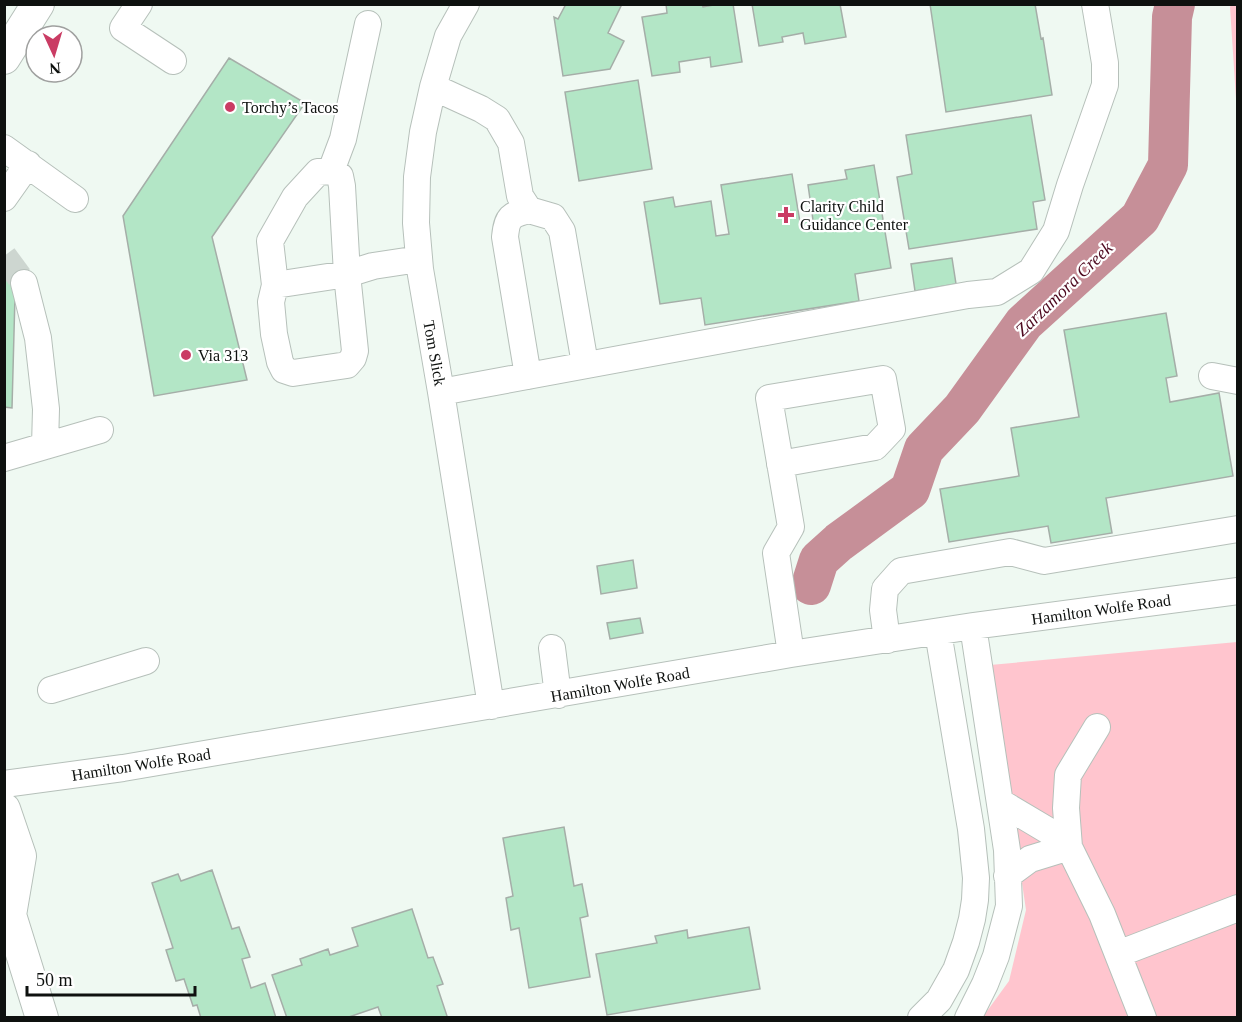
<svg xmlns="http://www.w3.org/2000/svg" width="1242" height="1022" viewBox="0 0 1242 1022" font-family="'Times New Roman',serif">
<rect width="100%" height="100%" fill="#eff9f2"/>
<path fill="#ffc5ce" d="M1231,5H1237V114L1230,7Z
M1237,642V1017L982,1018L1009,981L1026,910L990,665Z"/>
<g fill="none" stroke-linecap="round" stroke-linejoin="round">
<path stroke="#c68f98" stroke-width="40" d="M811,585L819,560L839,542L910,490L924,449L962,409L1024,323L1140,218L1168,165L1172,17L1175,4"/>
</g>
<path fill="#b3e6c6" stroke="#a5aea8" stroke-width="1.5" d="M566,4H622L608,33L624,41L610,69L563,76L554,17L558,19Z
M666,4H702L703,7L719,4H733L742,62L711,67L710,57L679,62L680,72L652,76L642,17L667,13Z
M752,4H840L846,37L805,44L803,33L782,37L783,42L759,46Z
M930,4H1035L1041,39L1043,38L1052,95L946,112Z
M229,58L305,103L212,237L247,380L154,396L123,216Z
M638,80L652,169L579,181L565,92Z
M1031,115L1045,200L1033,202L1037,229L909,249L897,177L912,174L906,135Z
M874,165L891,268L855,274L859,301L705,325L701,298L660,304L644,202L673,197L675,207L711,201L716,236L729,234L721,185L792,174L800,222L813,220L808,185L847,179L845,170Z
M952,258L956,284L915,291L911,264Z
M4,275L13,279L15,295L12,408L4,407Z
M1166,313L1177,376L1166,378L1170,402L1219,393L1233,476L1106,498L1112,533L1051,543L1048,526L949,542L940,489L1019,476L1011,428L1079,417L1064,330Z
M633,560L637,588L601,594L597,566Z
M640,618L643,633L610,639L607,623Z
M564,827L574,886L582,884L588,916L580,918L590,977L529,988L519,928L511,930L506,898L513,896L503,838Z
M212,870L232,929L239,927L250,957L242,959L251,988L265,983L276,1018H201L197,1005L193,1006L184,979L176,981L166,950L173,948L152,883L178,874L181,881Z
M412,909L428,958L433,957L443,984L437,986L447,1016L443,1018H382L378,1007L346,1018H287L272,975L302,965L300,959L328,949L330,955L358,946L352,928Z
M749,927L760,989L607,1015L596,954L657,943L655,936L687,930L688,938Z"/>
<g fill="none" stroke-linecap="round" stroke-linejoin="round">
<path stroke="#cdd6d0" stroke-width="26" stroke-dasharray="26 13" stroke-linecap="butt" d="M4,256L24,283"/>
<g stroke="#b6c0ba" stroke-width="28">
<path id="minor" d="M139,4L123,28L173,61
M466,4L448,36L433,87L423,132L417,177L416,223L420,269L441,392L491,706
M433,87L481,109L497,119L511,143L520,196L529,210L553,217L562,231L585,364
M4,148L75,199
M331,171L343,139L368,24
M4,198L28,164
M24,283L38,338L46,409L45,446
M275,285L271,302L274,334L280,362L284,370L293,373L347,365L353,358L355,351L347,274L342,186L340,176L331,171L318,172L295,197L270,241L275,285L347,274L373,266L419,259
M528,376L505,237C507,216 511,215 529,210
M1212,376L1238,381
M441,392L874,312L968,295L997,292L1031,271L1056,231L1070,185L1105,85V63L1095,4
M4,458L100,430
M780,464L875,447L892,429L883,379L769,398L791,527L776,553L791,654
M887,640L883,610L885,589L901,571L1010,552L1044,561L1238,529
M552,648L558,695
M51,690L146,661
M1097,727L1068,775L1066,808L1069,847L1102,914L1143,1018
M4,784L123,768L791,654L973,626L1238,591
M1000,802L1047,830L1069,847
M1007,876L1030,859L1069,847
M1118,954L1238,908
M921,1018L939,1000L956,970L966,942L972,919L975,900L976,878L971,829L938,632
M968,1018L985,984L996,956L1009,906L1007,850L973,626"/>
</g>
<g stroke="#b6c0ba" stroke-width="34">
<path id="major" d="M4,58L38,4
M4,809L20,856L10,915L42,1018"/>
</g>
<use href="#minor" stroke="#fff" stroke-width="26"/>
<use href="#major" stroke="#fff" stroke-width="32"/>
</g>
<g fill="#ca3c64" stroke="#fff" stroke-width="2">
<circle cx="230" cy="107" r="6"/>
<path d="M783 206h6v6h6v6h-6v6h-6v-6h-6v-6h6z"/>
<circle cx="186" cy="355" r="6"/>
</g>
<g text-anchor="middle" stroke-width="4.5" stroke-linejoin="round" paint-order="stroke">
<g font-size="16" fill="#0e110f" stroke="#fff" text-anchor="start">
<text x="242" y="113">Torchy’s Tacos</text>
<text x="800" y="212">Clarity Child<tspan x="800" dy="18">Guidance Center</tspan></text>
<text x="198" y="361">Via 313</text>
</g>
<g font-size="16" fill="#0e110f" stroke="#fff">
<text transform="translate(435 353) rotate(80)" y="6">Tom Slick</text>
<text transform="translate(1101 609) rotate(-8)" y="6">Hamilton Wolfe Road</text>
<text transform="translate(620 684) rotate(-10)" y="6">Hamilton Wolfe Road</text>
<text transform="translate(141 764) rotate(-9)" y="6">Hamilton Wolfe Road</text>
</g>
<g font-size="18" font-style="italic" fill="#4e0a20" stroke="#fff">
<text transform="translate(1064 289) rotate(-44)" y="6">Zarzamora Creek</text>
</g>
</g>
<rect width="1242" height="1022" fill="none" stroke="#0e110f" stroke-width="12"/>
<g transform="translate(54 54) rotate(176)"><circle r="28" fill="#ffffff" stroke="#9fa09f" stroke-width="1.5"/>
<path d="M0-4.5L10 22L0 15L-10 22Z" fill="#ca3c64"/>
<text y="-9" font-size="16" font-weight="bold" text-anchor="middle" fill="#0e110f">N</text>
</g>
<path d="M27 986v9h168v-9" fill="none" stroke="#0e110f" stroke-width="3"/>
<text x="36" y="986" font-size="18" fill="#0e110f" stroke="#ffffff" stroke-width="4.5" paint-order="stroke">50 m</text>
</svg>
